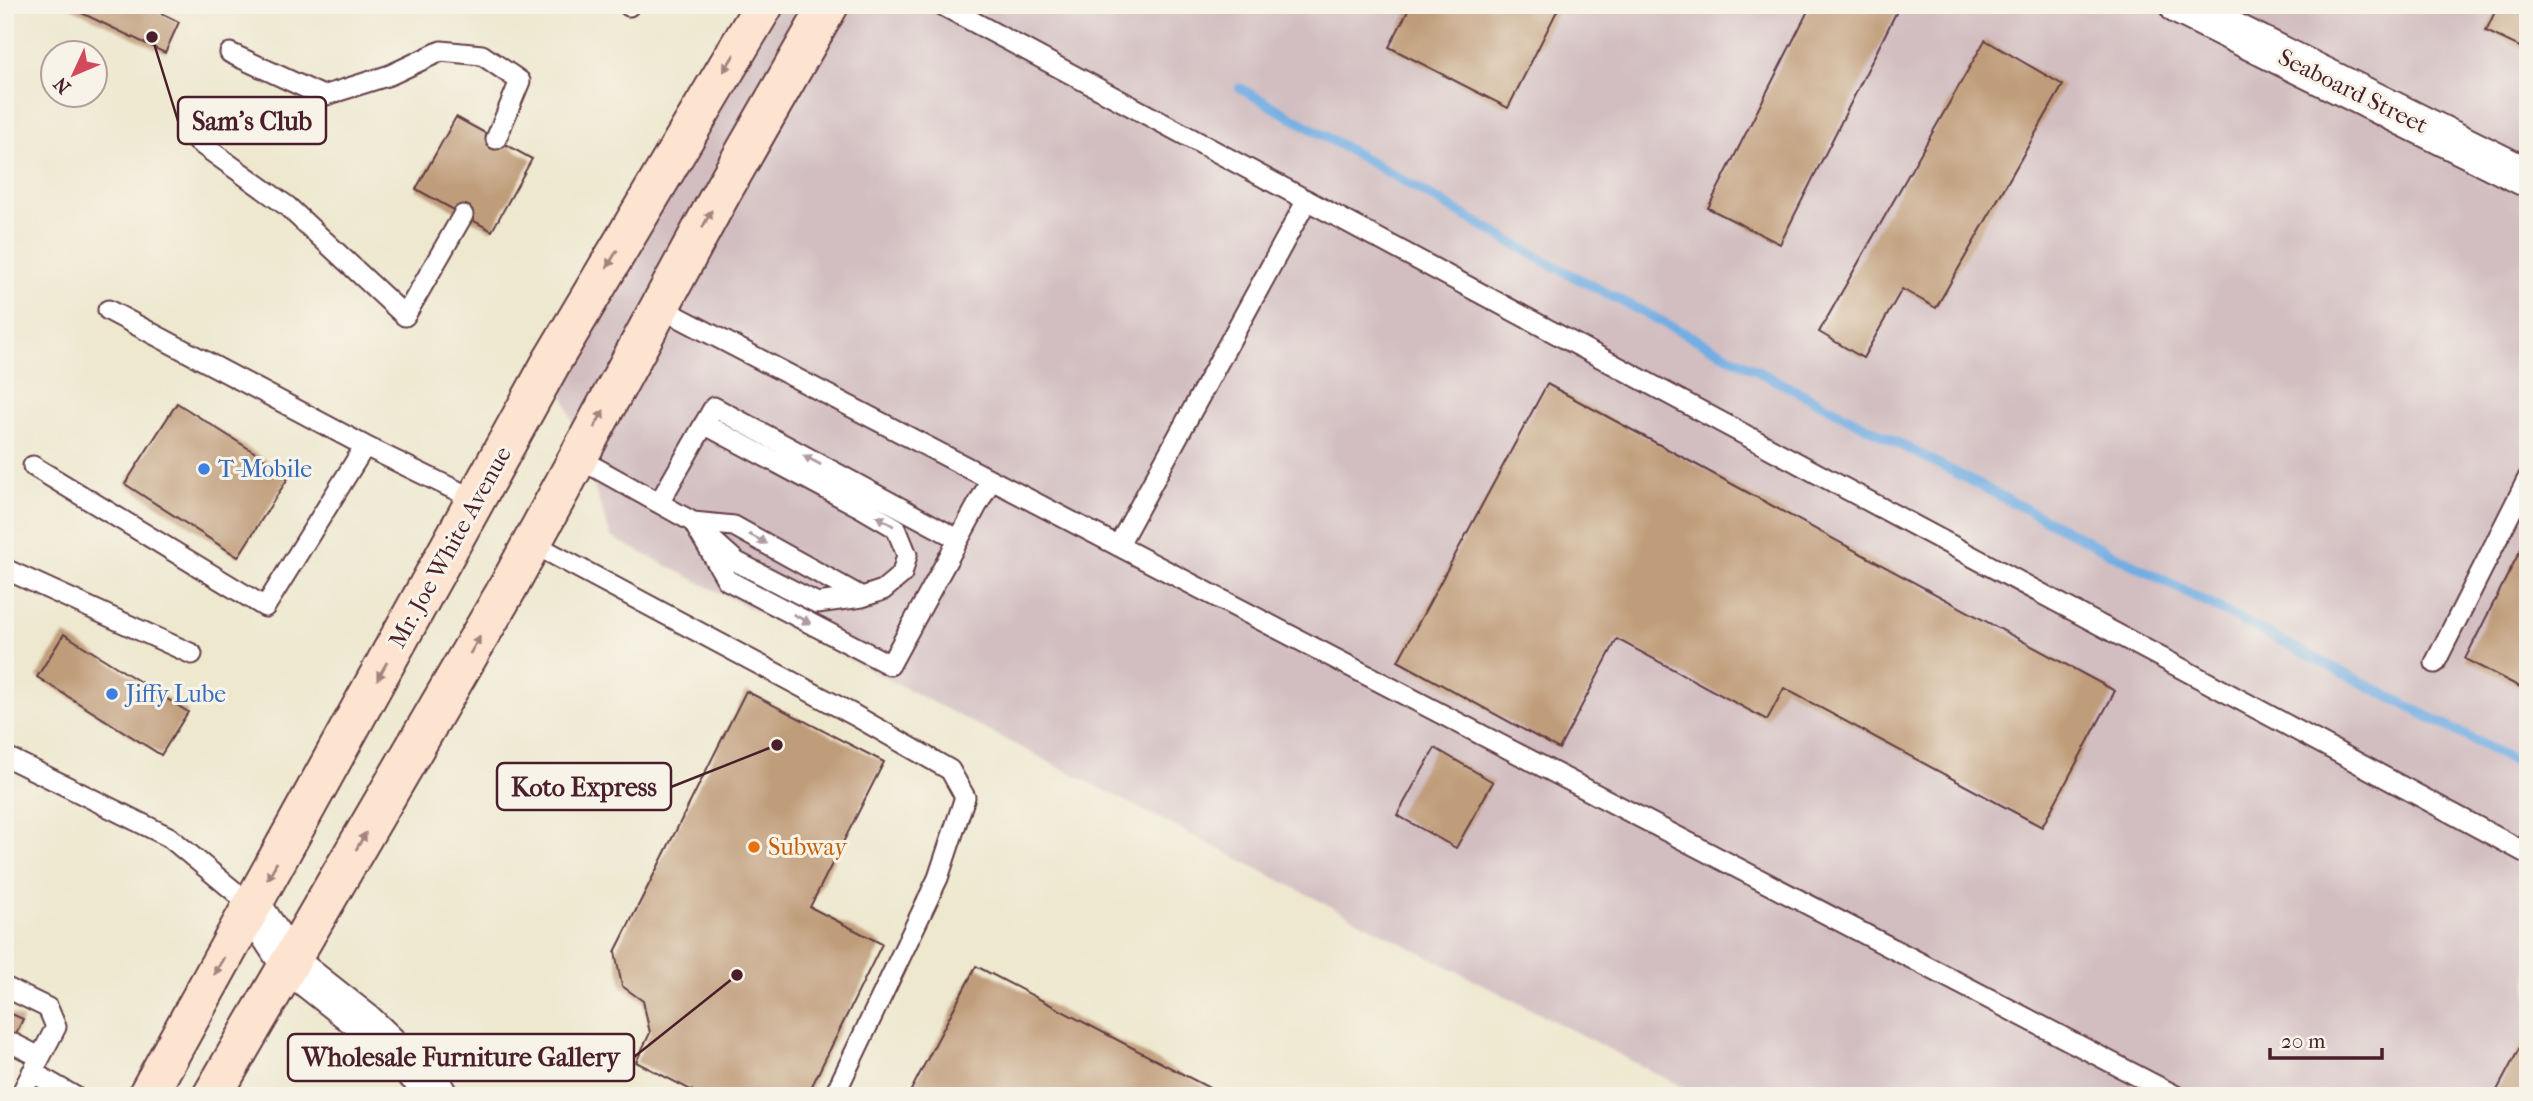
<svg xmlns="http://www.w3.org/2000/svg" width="2533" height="1101" viewBox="0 0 2533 1101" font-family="'IM FELL French Canon',serif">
<rect width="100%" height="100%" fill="#f7f3e8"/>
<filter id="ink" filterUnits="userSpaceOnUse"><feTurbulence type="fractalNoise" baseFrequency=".0143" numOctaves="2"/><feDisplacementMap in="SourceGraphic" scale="14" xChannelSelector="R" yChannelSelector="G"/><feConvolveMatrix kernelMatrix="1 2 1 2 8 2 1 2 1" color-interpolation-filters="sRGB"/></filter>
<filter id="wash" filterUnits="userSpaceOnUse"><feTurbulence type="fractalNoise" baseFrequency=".00686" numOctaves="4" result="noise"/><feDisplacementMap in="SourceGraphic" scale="28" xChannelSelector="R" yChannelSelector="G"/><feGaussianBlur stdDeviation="1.57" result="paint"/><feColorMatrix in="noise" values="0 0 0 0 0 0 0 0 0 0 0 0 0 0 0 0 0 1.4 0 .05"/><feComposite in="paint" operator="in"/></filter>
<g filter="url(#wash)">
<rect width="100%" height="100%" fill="#eee8cf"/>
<path fill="#d2bec1" d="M764,5H2528V1096H1700L611,537L552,361Z"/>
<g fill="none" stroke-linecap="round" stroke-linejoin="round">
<path stroke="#72ade3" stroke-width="10" d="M1240,88L1548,263L2528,768"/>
</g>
<g id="blocks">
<path fill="#c09d7a" d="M65,5H145L179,22L165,53Z
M1411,5H1560L1508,108L1389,47Z
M1811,5H1900L1780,244L1708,208Z
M2498,5H2528V51L2486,31Z
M1985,40L2063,85L1936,308L1902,289L1863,358L1819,332Z
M456,117L532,159L492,231L416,189Z
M1547,384L2115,691L2042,827L1784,688L1767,720L1617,639L1559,749L1398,661Z
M177,403L290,475L238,557L125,484Z
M2528,535V691L2465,659Z
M64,634L188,712L161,755L37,677Z
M746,691L884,762L810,907L882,944L807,1096H696L697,1093L636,1062L650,1033L643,1001L622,986L615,952Z
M1435,748L1493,782L1456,848L1397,815Z
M976,966L1217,1092L1215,1096H908Z
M5,1011L23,1019L5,1057Z
M2528,1032V1096H2494Z"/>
</g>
</g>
<g filter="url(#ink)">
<use href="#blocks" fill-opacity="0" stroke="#633d44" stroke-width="2"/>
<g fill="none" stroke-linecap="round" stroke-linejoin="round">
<g stroke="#633d44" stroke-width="23">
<path id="service" d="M942,5L2528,854
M629,6V5
M230,53L323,96L390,75L441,51L482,55L520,81L496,139
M190,136L287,206L405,316L463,215
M659,307L2176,1096
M108,310L365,446L476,500
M578,458L693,522L727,580L890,665L991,480
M33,466L265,607L365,446
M659,503L714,407L958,539
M693,522L734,526L862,597L883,590L902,574L907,555L896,528L860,507L704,424
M709,537L737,562L817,603L862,597
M532,543L854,715L950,770L965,797L938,878L834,1096
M1118,546L1307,200
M5,569L192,654
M2435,663L2528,478
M5,756L169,837L252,906
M5,987L48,1008L56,1027L20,1096
M12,1043L40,1057
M32,1072L74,1096"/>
</g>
<g stroke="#633d44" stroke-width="42">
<path id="minor" d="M252,906L290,964L366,1024L434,1089L438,1096"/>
</g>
<g stroke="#633d44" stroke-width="42">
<path id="tertiary" d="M2179,5L2528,178"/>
</g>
<g stroke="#633d44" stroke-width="42">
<path id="secondary" d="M147,1096L552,361L764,5
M212,1096L507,589L723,190L829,5"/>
</g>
<use href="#service" stroke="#fff" stroke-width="19"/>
<use href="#minor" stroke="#fff" stroke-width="38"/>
<use href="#tertiary" stroke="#fff" stroke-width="38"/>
<use href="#secondary" stroke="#fde4d1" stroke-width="38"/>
</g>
<defs><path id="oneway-solid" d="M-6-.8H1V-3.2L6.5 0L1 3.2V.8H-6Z" transform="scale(1.75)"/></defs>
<g fill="#a4827e">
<use href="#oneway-solid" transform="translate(729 63) rotate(122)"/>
<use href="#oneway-solid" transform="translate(707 219) rotate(-62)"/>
<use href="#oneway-solid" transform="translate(612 259) rotate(121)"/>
<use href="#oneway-solid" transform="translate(599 419) rotate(-62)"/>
<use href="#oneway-solid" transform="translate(475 645) rotate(-60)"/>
<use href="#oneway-solid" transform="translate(382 671) rotate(119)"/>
<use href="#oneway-solid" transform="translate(361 841) rotate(-60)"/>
<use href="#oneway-solid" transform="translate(272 871) rotate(119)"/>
<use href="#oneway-solid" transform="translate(219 966) rotate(119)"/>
</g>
<g fill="#ae9aa0">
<use href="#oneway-solid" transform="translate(812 460) rotate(-152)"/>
<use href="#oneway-solid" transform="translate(885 521) rotate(-149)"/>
<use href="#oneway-solid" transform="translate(758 539) rotate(29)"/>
<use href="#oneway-solid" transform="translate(802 619) rotate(28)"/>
</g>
</g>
<g fill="#3f7fe0" stroke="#f7f3e8" stroke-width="2.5">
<circle cx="204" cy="469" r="7"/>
<circle cx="112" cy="694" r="7"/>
</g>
<circle fill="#e8710a" stroke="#f7f3e8" stroke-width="2.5" cx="754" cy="847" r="7"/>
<g text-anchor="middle" stroke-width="6" stroke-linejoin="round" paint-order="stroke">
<g font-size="24" fill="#4a1f2b" stroke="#f7f3e8">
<text transform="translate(2353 91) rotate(26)" y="8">Seaboard Street</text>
<text transform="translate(450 547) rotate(-61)" y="8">Mr. Joe White Avenue</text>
</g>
<g font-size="24" fill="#366cbe" stroke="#f7f3e8" text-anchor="start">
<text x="218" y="477">T-Mobile</text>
<text x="126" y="702">Jiffy Lube</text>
</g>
<g font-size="24" fill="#c56008" stroke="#f7f3e8" text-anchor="start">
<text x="768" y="855">Subway</text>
</g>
</g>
<path fill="none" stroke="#4a1f2b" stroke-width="2.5" d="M152 37L178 121M777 745L671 787M737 975L634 1057"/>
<g fill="#4a1f2b" stroke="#f7f3e8" stroke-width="2.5">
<circle cx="152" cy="37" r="7"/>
<circle cx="777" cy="745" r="7"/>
<circle cx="737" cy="975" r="7"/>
</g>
<g fill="#f7f3e8" stroke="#4a1f2b" stroke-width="2.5">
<rect x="178" y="97" width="148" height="47" rx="7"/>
<rect x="497" y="763" width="174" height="47" rx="7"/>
<rect x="288" y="1034" width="346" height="47" rx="7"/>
</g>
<g font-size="26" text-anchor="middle" font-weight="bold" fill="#4a1f2b">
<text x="252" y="130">Sam's Club</text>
<text x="584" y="796">Koto Express</text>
<text x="461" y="1066">Wholesale Furniture Gallery</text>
</g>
<rect width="2533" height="1101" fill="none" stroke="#f7f3e8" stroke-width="28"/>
<g transform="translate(74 74) rotate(226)"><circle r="33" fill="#f7f3e8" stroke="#b29e9c" stroke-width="2"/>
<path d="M0-5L12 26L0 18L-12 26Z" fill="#d1495b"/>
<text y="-10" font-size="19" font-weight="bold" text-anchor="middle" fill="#4a1f2b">N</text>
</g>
<path d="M2270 1048v10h112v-10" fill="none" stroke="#4a1f2b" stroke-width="3.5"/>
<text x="2281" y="1048" font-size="21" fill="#4a1f2b" stroke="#f7f3e8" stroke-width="5" paint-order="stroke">20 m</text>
</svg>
